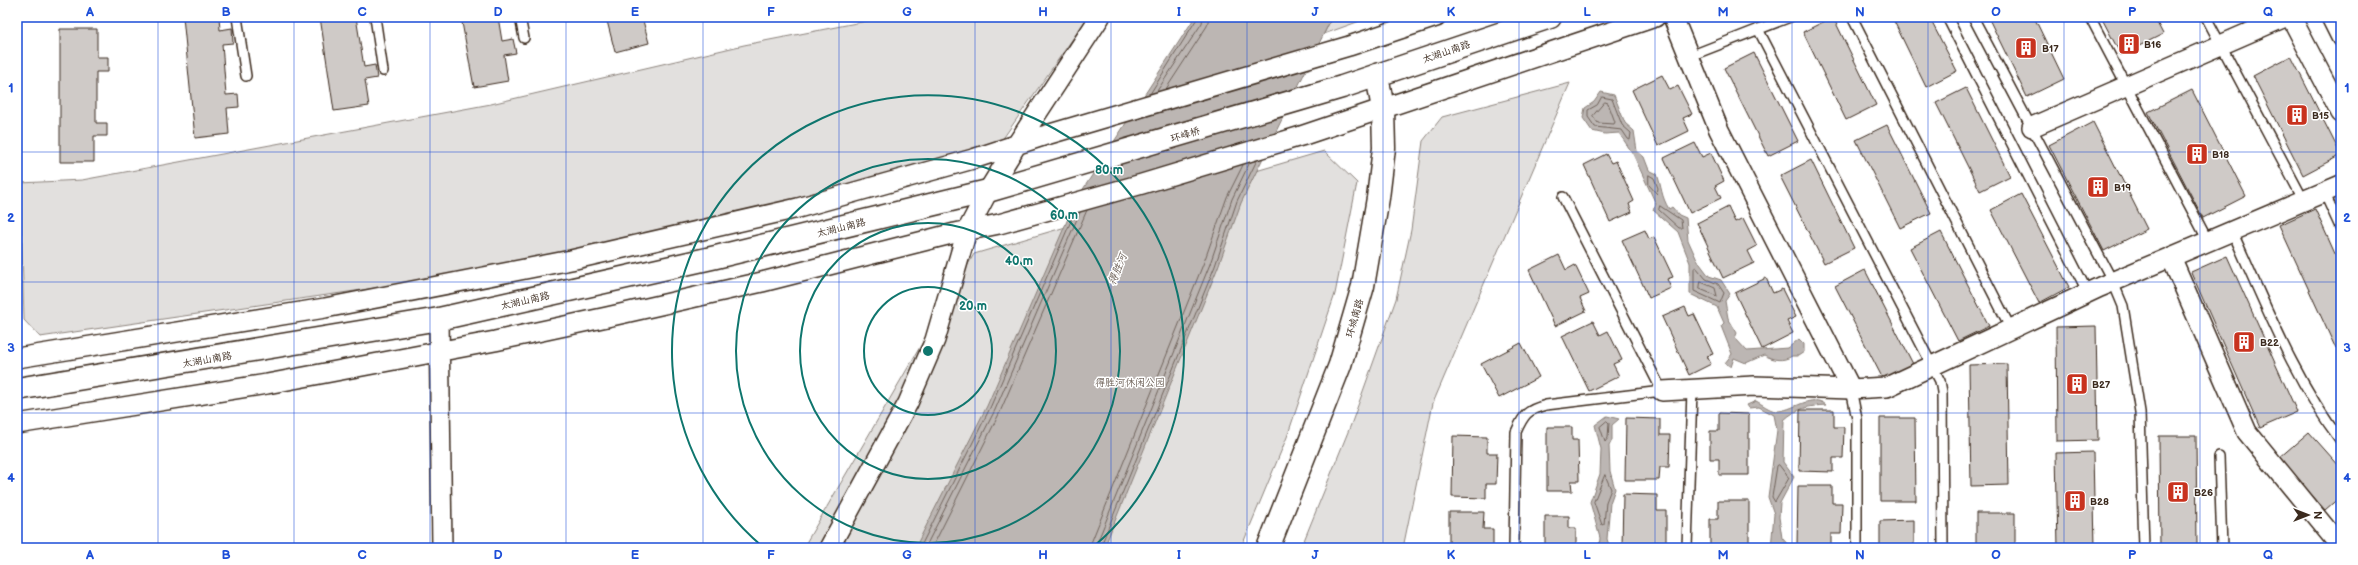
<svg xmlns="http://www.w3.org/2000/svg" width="2358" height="565" viewBox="0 0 2358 565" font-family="'Balsamiq Sans','LXGW WenKai TC',sans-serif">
<rect width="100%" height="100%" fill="#fff"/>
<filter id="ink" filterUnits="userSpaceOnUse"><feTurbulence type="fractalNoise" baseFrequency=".025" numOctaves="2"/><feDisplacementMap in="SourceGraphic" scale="8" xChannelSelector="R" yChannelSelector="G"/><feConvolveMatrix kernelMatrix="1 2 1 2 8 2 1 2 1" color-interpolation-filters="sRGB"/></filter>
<g filter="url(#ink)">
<path fill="#e2e0de" stroke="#8e857e" d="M887,17H1088L988,160L437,279L40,337L24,320L20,183L82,180L491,104L744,45Z
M1332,17H1371L1324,34Z
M1570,83L1433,403L1403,548H1301L1352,422L1396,299L1411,230L1423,141L1442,117Z
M1324,151L1357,183L1335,294L1287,437L1241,548H803L974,254Z"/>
<path fill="#bcb6b3" stroke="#887e77" d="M1195,17H1332L1241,203L1218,267L1104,548H915L987,406L1076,200Z
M1601,92L1614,95L1625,123L1634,131L1637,151L1644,157L1649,170L1657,174C1662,188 1661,196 1669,209L1672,207L1679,215L1686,218L1688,240L1697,260L1709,276L1721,280L1730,294L1725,301L1728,318L1737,333L1735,338L1747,351L1788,348L1799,339L1804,344V352L1798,356H1792C1783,362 1773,360 1764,355L1746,363L1734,358L1731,367L1725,363L1732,354L1721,326L1724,323L1717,307L1690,294V263L1678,232L1653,210L1656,204L1633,154L1619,133L1605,134L1592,131L1583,118L1585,108L1594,102Z
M1756,401C1762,404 1769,410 1776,411C1792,412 1812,392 1826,405C1809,406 1797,408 1784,420L1783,462L1794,477L1780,503L1779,517L1782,538L1791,548H1771L1774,514L1768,497L1777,430L1774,415L1759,407L1749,408L1747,405Z
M1607,416L1619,419L1612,425V440L1609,446L1610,471L1615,489L1610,503L1607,539L1610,548H1599L1600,538L1590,502L1600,474L1601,449L1595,425Z"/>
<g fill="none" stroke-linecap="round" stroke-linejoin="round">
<path stroke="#6f625a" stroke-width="1" d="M1166,89L1207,26L1209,17
M1157,91L1202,23L1203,17
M1150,94L1198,17
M1602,97L1612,99L1622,125L1631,133L1630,140L1628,139L1622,130L1595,127L1588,117V110L1597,105Z
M1605,102L1608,103L1615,122L1614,124L1598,123L1593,116Z
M1649,175L1654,178L1658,188L1657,194L1649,185Z
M1660,206L1681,220L1682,228H1679L1659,210Z
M1696,267L1706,279L1718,284L1724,293L1720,303L1694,291V269Z
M1701,282L1715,288L1717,296L1700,289Z
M1607,421L1609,423L1608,438L1605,442L1600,427Z
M1779,465L1789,478L1775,502L1772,497L1777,466Z
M1605,475L1611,489L1606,502L1604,524L1602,525L1594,502Z
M920,548L990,408L1074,214
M925,548L995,410L1080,212
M932,548L1000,412L1087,210
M1089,548L1204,262L1227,197L1243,165
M1095,548L1210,264L1232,199L1250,162
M1100,548L1215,266L1237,201L1257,160"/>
</g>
<path fill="#cfcac7" stroke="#3b2a1e" d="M183,17H219L220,30L232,28L233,43L222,44L226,95L238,94L239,107L227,108L229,134L195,138Z
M320,17H356L364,67L375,65L377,78L365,80L369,106L334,111Z
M461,17H498L502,41L513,39L516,53L504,55L508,81L474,87Z
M606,17H644H642L649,43L615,52Z
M1833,17L1876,105L1846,120L1803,32Z
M1892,17H1929L1957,71L1926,87Z
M1988,17H2034L2064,79L2027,97Z
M2101,17H2154L2163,34L2121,55Z
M60,29H97V57H108V72H96V123H107V136H94V162H60Z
M1754,53L1798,141L1768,156L1724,68Z
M2291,56L2341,155L2303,175L2253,76Z
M1662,75L1670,90L1678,86L1692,114L1683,118L1689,131L1658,146L1632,90Z
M1966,88L2010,176L1980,191L1936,103Z
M2192,90L2246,196L2203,218L2148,112Z
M2093,122L2147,229L2104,251L2049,145Z
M1887,125L1931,213L1900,228L1856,140Z
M1695,143L1702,157L1711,153L1724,181L1715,186L1721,198L1690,213L1664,158Z
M1606,154L1611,163L1616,161L1634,201L1629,204L1632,212L1610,222L1584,165Z
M1811,160L1854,248L1824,263L1780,176Z
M2021,194L2069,287L2039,303L1991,210Z
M1728,207L1735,222L1743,218L1757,246L1748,251L1754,263L1723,278L1697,223Z
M2315,209L2341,267V347L2336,349L2279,225Z
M1645,230L1649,239L1654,237L1673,277L1667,279L1671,288L1649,298L1622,240Z
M1941,232L1989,326L1958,341L1910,248Z
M1559,255L1566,270L1575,265L1589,294L1580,298L1586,311L1555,326L1529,270Z
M2227,256L2297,412L2260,428L2191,272Z
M1865,270L1913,364L1883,379L1835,286Z
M1766,278L1773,293L1782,289L1796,317L1787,321L1793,333L1762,349L1735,293Z
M1685,307L1689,316L1694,314L1713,354L1707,356L1711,364L1689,375L1662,317Z
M1593,321L1600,335L1608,331L1622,360L1613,364L1619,376L1589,391L1562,336Z
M2096,326L2098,440L2057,441L2056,327Z
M1521,343L1539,377L1499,398L1481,364Z
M2007,364L2009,485L1971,486L1969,365Z
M1800,410H1834V427H1844L1843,458H1833V472L1799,471Z
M1719,413L1749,414V475H1719V459H1710V431H1719Z
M1626,418L1660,419V435H1670L1669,467H1660L1659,480H1625Z
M1880,418H1915L1916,501H1880Z
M1547,427H1572V440H1578L1579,481H1571L1572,491H1547Z
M2309,432L2341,468V496L2325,510L2279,458Z
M1453,436L1487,437V453H1497L1496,484H1486V498L1452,497Z
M2159,436H2196L2197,548H2160Z
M2093,452L2095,548H2058L2056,453Z
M1798,486H1832V503H1842L1841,534H1831V548L1797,547Z
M1623,494L1657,495V511H1666V543L1656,542V548H1622Z
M1718,501H1749V548L1710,547V519H1718Z
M1449,512H1484L1483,529H1493V548H1449Z
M1976,513H2015V548H1976Z
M1545,516H1569V528H1576V548H1545Z
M1914,520V548H1880V521Z"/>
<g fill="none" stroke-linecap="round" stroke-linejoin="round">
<g stroke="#3b2a1e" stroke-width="12">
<path id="service" d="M237,17L246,76
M375,17L383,71
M520,17L524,38
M1852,17L2011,329
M1947,17L2088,293
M1973,17L2113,282L2123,306L2140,412L2144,548
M2090,17L2208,241
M2206,17L2304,201
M1758,29L1940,381L1942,392L1943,548
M1690,56L1790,17
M2324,192L2341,229
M2232,231C2265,303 2293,378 2341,441
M1851,389L1857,419V548
M2219,457L2222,548
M1514,548L1516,432C1524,414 1527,410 1546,405L1662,391L1563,197
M1687,548L1692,390"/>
</g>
<g stroke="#3b2a1e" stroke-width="22">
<path id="minor" d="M1673,17L1719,130L1851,389
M2291,17L2341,113
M2331,17L2341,37
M2032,127L2285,17
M2171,257L2247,432L2341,547
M439,319L442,548
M17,358L325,308L571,260L798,208L973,159L1043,136L1349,46L1436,17
M1662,391L1754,386L1851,389L1887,387L2100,287L2341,185
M17,424L267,384L495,341L607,317L762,282L955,233L999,224L1142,184L1301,136L1655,17
M829,548L908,403L935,340L967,231L988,191L1017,144L1100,17"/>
</g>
<g stroke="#3b2a1e" stroke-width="25">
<path id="secondary" d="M1268,548L1340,365L1363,286L1378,198L1384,148L1383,109L1377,75"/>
</g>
<g stroke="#3b2a1e" stroke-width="25">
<path id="primary" d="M17,389L439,319L716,257L988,191L1342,87L1550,17"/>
</g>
<use href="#service" stroke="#fff" stroke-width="9"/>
<use href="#minor" stroke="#fff" stroke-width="19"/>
<use href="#secondary" stroke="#fff" stroke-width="22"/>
<use href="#primary" stroke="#fff" stroke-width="22"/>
</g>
</g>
<path fill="none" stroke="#1d4ed8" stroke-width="1" stroke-opacity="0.55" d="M158,17V548M294,17V548M430,17V548M566,17V548M703,17V548M839,17V548M975,17V548M1111,17V548M1247,17V548M1383,17V548M1519,17V548M1655,17V548M1792,17V548M1928,17V548M2064,17V548M2200,17V548M17,152H2341M17,282H2341M17,413H2341"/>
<g fill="none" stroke="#0f766e" stroke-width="2">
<circle cx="928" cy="351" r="64"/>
<circle cx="928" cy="351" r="128"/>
<circle cx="928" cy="351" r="192"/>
<path d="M763 547A256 256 0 1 1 1093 547"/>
</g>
<defs>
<g id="building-square" transform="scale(1.15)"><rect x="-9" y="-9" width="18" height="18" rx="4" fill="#c8321e" stroke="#fff"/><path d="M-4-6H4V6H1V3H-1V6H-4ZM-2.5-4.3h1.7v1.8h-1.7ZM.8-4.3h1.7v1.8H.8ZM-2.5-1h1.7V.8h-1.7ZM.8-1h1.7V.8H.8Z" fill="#fff"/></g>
</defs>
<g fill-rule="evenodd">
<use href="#building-square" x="2129" y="44"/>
<use href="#building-square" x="2026" y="48"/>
<use href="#building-square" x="2297" y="115"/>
<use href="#building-square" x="2197" y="154"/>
<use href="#building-square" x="2098" y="187"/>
<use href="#building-square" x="2244" y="342"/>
<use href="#building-square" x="2077" y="384"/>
<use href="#building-square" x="2178" y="492"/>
<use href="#building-square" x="2075" y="501"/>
</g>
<g text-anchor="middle" stroke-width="3" stroke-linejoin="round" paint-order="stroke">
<g font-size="10" font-weight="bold" fill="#3b2a1e" stroke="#fff" text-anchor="start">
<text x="2144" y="48">B16</text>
<text x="2042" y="52">B17</text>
<text x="2312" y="119">B15</text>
<text x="2212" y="158">B18</text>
<text x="2114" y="191">B19</text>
<text x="2260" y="346">B22</text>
<text x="2092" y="388">B27</text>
<text x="2194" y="496">B26</text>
<text x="2090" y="505">B28</text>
</g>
<g font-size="10" fill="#3b2a1e" stroke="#fff">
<text transform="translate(1446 51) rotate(-19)" y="4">太湖山南路</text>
<text transform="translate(1185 134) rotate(-17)" y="4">环峰桥</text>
<text transform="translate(841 227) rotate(-14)" y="4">太湖山南路</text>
<text transform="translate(525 300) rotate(-13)" y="4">太湖山南路</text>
<text transform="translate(1354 318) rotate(-74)" y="4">环城南路</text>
<text transform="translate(207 359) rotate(-10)" y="4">太湖山南路</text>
</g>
<g font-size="10" fill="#65584e" stroke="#fff">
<text x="1130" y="386">得胜河休闲公园</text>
</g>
<g font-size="11" font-style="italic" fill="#685b52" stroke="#fff">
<text transform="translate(1117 269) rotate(-68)" y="4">得胜河</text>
</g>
</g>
<circle cx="928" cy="351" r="6" fill="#0f766e" stroke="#fff" stroke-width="2"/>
<g font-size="12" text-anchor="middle" font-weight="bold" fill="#0f766e" stroke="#fff" stroke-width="3" stroke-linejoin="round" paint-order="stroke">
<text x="1109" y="174">80 m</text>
<text x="1064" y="219">60 m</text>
<text x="1019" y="265">40 m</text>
<text x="973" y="310">20 m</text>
</g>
<rect width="2358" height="565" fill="none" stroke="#fff" stroke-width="44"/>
<g transform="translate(2308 515) rotate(90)" stroke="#ffffff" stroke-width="3" paint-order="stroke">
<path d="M0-3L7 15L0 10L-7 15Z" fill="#3b2a1e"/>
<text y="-6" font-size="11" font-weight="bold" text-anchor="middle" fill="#3b2a1e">N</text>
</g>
<rect x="22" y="22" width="2314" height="521" fill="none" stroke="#1d4ed8" stroke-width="1.5"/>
<g font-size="13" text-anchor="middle" font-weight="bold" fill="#1d4ed8">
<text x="90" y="16">A</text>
<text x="226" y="16">B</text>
<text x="362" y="16">C</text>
<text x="498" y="16">D</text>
<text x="635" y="16">E</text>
<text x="771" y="16">F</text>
<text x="907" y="16">G</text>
<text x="1043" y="16">H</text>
<text x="1179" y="16">I</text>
<text x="1315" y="16">J</text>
<text x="1451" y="16">K</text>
<text x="1587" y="16">L</text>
<text x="1723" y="16">M</text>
<text x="1860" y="16">N</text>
<text x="1996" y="16">O</text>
<text x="2132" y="16">P</text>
<text x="2268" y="16">Q</text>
<text x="11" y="92">1</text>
<text x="2347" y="92">1</text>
<text x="11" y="222">2</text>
<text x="2347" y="222">2</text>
<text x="11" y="352">3</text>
<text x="2347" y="352">3</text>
<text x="11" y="482">4</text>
<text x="2347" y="482">4</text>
<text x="90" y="559">A</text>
<text x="226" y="559">B</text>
<text x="362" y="559">C</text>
<text x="498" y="559">D</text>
<text x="635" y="559">E</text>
<text x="771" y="559">F</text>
<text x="907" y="559">G</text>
<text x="1043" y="559">H</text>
<text x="1179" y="559">I</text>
<text x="1315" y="559">J</text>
<text x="1451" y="559">K</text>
<text x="1587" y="559">L</text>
<text x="1723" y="559">M</text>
<text x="1860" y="559">N</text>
<text x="1996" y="559">O</text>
<text x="2132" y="559">P</text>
<text x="2268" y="559">Q</text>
</g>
</svg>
